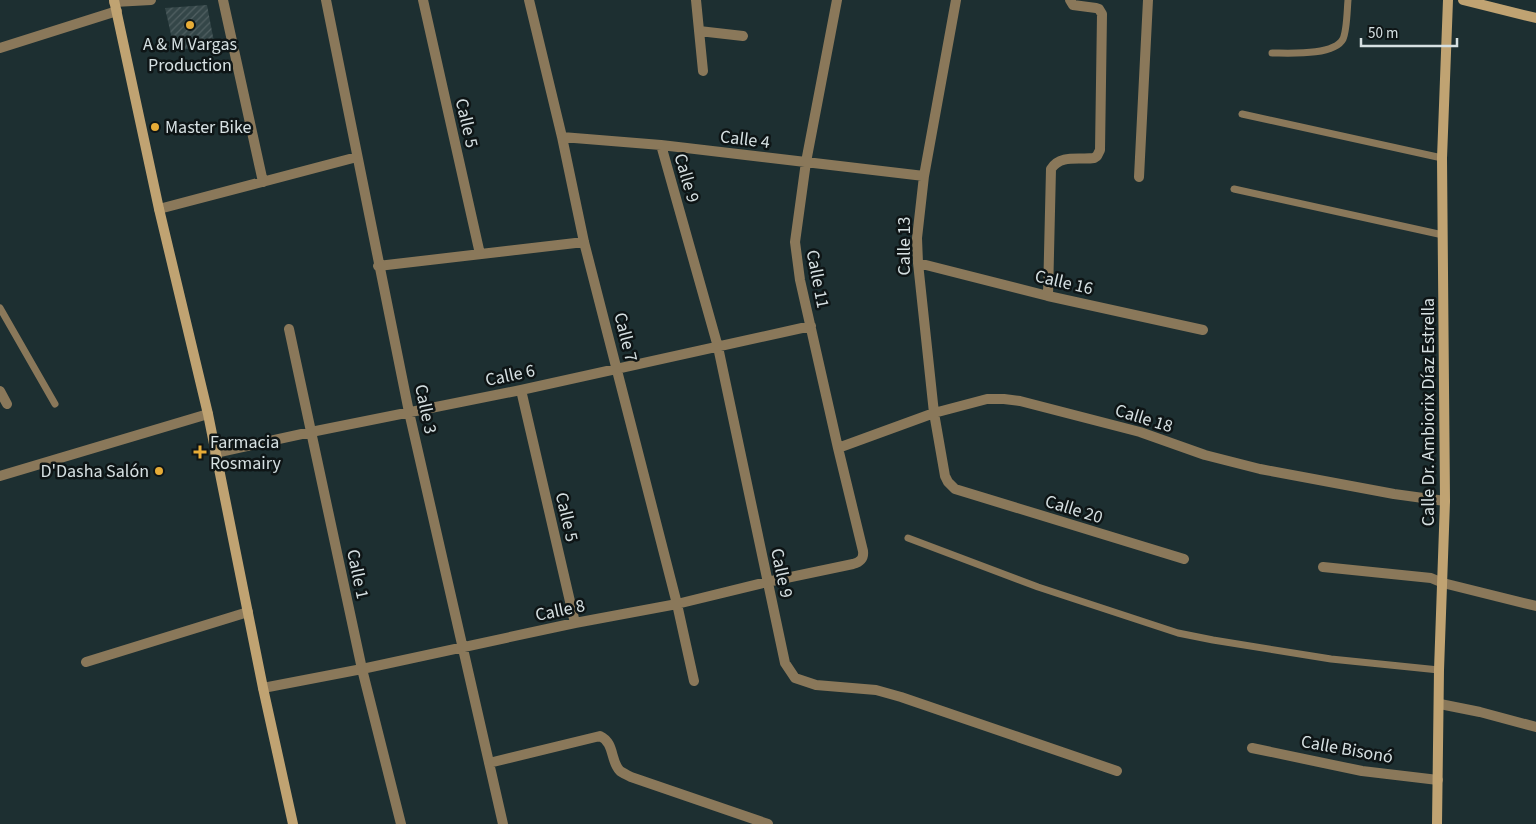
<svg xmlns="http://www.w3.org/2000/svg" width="1536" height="824" viewBox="0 0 1536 824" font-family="'Source Sans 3',sans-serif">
<defs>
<pattern id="building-hatch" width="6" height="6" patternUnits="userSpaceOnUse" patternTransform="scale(1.25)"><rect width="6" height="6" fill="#344648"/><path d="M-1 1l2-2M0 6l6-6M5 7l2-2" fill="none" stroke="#516062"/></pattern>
</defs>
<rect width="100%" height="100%" fill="#1d2f31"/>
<path fill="url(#building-hatch)" d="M207,5L214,42L175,52L165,8Z"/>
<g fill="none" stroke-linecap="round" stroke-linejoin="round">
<path stroke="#8a785a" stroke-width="7" d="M1272,53C1289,53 1334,56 1343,39C1347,30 1347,11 1348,0
M1242,114L1442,158
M1234,189L1443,235
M0,308L55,404
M908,538L1038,587L1178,633L1213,640L1331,659L1439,670"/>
<path stroke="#8a785a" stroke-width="10" d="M223,0L263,182
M326,0L409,412L503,824
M423,0L480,254
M529,0L562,137L584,242L677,604L694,681
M696,0L703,71
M956,0L924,176L917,238L918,263L934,413L945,476L948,482L955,489L1184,559
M114,2L151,0
M699,31L743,36
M0,48L117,11
M562,137L661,145L924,176
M661,145L718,347L785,663L795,678L816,685L876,690L901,697L1117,771
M1139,177L1148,0
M159,209L357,157
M918,263L1048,296L1203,330
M378,266L584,242
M1048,296L1051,169C1060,154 1080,160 1094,158L1097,156L1100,150L1102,14L1099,9L1096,8L1073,5L1070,0
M289,329L362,669L401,824
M521,390L575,623
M0,391L7,404
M838,448L934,413L987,399H1004L1020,401L1140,432L1205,455L1260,469L1394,494L1445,501
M215,453L311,432L521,390L811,326
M0,476L208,414
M1323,567L1431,578L1443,583L1536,606
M86,662L248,612
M263,688L362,669L575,623L677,604L767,582L853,564C860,562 864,559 863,551L838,448L800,280L795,242L806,162L837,0
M1440,704L1480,712L1536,727
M1252,748L1362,771L1438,780
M489,763L600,736C615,743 610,761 620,771C623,773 627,775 631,777L768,824"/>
<path stroke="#c0a372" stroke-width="10" d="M114,0L159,209L208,414L263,688L293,824
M1463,0L1536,18
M1437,824L1439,670L1445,501L1442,158L1448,0"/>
</g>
<g fill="#e7ac37" stroke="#0e1516" stroke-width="2">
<circle cx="190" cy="25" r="5"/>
<circle cx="155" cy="127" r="5"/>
<path d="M197.5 444.5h5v5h5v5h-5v5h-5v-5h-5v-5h5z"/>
<circle cx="159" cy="471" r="5"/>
</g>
<g text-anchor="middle" stroke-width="5" stroke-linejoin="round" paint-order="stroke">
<g font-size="18" fill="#d6e0e2" stroke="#0e1516" text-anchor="start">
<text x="190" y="50" text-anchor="middle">A &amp; M Vargas<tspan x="190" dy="21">Production</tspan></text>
<text x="165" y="133">Master Bike</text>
<text x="210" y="448">Farmacia<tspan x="210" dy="21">Rosmairy</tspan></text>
<text x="149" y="477" text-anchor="end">D'Dasha Salón</text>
</g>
<g font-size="18" fill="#d6e0e2" stroke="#0e1516">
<text transform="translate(467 123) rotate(77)" y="6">Calle 5</text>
<text transform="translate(745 139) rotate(7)" y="6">Calle 4</text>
<text transform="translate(687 178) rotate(74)" y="6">Calle 9</text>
<text transform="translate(904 246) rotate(-90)" y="6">Calle 13</text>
<text transform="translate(818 279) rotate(79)" y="6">Calle 11</text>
<text transform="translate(1064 282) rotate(13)" y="6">Calle 16</text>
<text transform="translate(626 337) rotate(76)" y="6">Calle 7</text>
<text transform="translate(510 375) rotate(-12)" y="6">Calle 6</text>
<text transform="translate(426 409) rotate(78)" y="6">Calle 3</text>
<text transform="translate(1428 412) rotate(-90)" y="6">Calle Dr. Ambiorix Díaz Estrella</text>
<text transform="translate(1144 418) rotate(17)" y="6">Calle 18</text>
<text transform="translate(1074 509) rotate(17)" y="6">Calle 20</text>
<text transform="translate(567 517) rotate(77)" y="6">Calle 5</text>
<text transform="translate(782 573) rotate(78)" y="6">Calle 9</text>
<text transform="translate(358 574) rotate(78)" y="6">Calle 1</text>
<text transform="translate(560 610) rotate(-12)" y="6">Calle 8</text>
<text transform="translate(1347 749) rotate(10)" y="6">Calle Bisonó</text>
</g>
</g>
<path d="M1361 38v8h96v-8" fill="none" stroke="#d6e0e2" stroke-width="2.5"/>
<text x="1368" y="38" font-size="15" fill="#d6e0e2" stroke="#0e1516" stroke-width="4" paint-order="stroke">50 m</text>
</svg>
